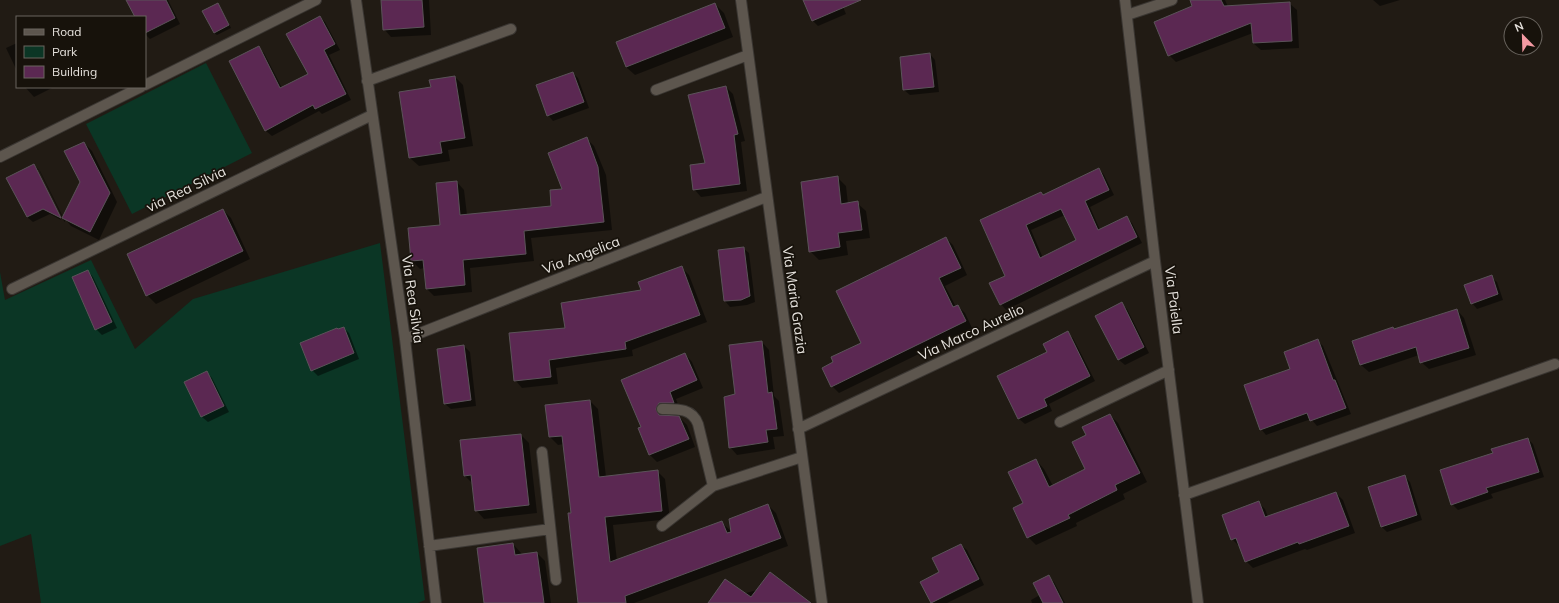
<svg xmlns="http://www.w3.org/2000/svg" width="1559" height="603" viewBox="0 0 1559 603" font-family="Mulish,sans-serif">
<rect width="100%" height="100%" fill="#211b14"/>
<path fill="#0b3625" d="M206,63L252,153L132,214L86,124Z
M380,243L425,600L418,603H41L31,534L0,546V272L5,300L91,260L135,349L193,299Z"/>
<path fill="#0007" fill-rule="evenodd" d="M128,0H168L180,24L150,39L145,34V17H136Z
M382,0H429L431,35L391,37L384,29Z
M804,0H840L846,14L818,26L813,21Z
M1202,0H1225L1228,7L1289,3L1297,10L1299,48L1261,50L1253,43V33L1176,62L1169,55L1194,7Z
M1373,0H1400L1380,6Z
M218,4L231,28L217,35L214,33Z
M715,4L724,13L733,37L635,75L626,67L617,42Z
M320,17L325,22L340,50L329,55L351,100L322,114L319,111L272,136L266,131L231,61L258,48L264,53L282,88L310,74Z
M17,43V71L6,48Z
M930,54L935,60L939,92L910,95L904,90Z
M573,73L578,78L589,108L553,121L548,115Z
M455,77L463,85L473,146L448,150L450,161L419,166L410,158L400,93L432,88Z
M25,87H54L34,97Z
M726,87L733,94L745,141L741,142L747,191L701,197L694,189L706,164Z
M586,138L594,146L606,175L612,230L531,238L534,261L470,268L472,292L434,296L426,288L424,268L420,269L412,261L409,229L441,226L457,182L464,190L467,215L552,206L563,190Z
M84,143L92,151L117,202L99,240L71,226L65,219V222L64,221L39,170H36L61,220L50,214L33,222L27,217L34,165L40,171L63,217L81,182Z
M1099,169L1104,175L1114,195L1090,207L1100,230L1126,217L1132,223L1142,243L1006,310L1001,304L1006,276L981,220L1041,193L1044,195ZM1065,215L1077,241L1043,258L1031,230Z
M837,177L846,186L848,204L857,203L866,211L870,238L846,241L848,255L819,260L810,251Z
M223,210L231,218L250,259L156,304L147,295Z
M946,238L953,245L967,275L945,286L956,307L958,306L965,313L972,328L839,393L832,386L835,363L862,343Z
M743,248L749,253L755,302L747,305L730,307L725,301L719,251Z
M681,267L689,275L707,322L632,350L633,356L556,368L558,384L522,388L515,380L642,291Z
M88,271L93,277L117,328L102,335L96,329Z
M1491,277L1497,282L1503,300L1477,309L1472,303Z
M1122,304L1127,309L1149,353L1125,365L1119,360L1097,316Z
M1457,310L1464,318L1476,355L1429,369L1421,362L1419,355L1369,372L1361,365L1353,342Z
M344,328L349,333L359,359L318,376L312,370L338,330Z
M1068,333L1073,338L1095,381L1049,404L1052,411L1025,424L1019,419L999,376L1048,353Z
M1317,340L1323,346L1351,414L1317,426L1311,419L1266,435L1261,429L1291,369Z
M762,342L769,350L774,396L779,401L784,436L773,437L775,449L737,455L730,447L736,395Z
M464,346L470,352L476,406L451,409L445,404Z
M685,354L692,362L703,388L676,399L680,410H666L663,416L679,417L687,425L695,447L657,462L650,455L642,428Z
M207,372L212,378L229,412L208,422L202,417L186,382Z
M590,401L598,409L606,477L657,471L665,479L670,519L613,525L617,561L721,522L732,532L768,505L776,513L788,546L634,603H579L572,514L564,444L558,445L550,437Z
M1110,415L1118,423L1147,482L1123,494L1125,499L1076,523L1077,526L1036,545L1028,537L1024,504L1036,460L1044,469L1053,486L1087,469V436Z
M521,435L529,443L537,513L484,519L476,510L473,484L465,476L461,441Z
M1528,439L1533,444L1544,477L1491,494L1493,498L1458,510L1452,504L1494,454Z
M1404,476L1410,482L1422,520L1387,532L1381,526Z
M1336,493L1343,500L1355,533L1307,550L1305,549L1253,568L1246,561L1240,546H1239L1232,539L1258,502L1265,509L1268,517Z
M513,544L521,553L522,555L537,553L545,561L551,603H485Z
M961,545L967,550L984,585L947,603H932L941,573Z
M1048,577L1054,582L1065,603H1032L1031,600L1040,595Z
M757,590L807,603H709Z"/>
<path fill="#5b2852" stroke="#5b5359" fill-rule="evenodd" d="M126,0H166L175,18L145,33V17H135Z
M381,0H422L424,27L383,30Z
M803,0H861L812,21Z
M1190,0H1221L1224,6L1290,2L1292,41L1253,43L1251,23L1168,56L1154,22L1192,6Z
M218,3L229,25L214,33L202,11Z
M715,3L725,28L626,67L616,42Z
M320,16L335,44L324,50L346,94L315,109L313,105L265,131L229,61L259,46L280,88L308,74L286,34Z
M930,53L934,87L903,90L900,57Z
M573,72L584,102L547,116L536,85Z
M455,76L465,138L440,142L442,153L409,158L399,92L431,87L429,80Z
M726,86L738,134L734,135L740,184L693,190L690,165L705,163L688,95Z
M587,137L598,167L604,222L524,231L526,254L463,260L465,285L426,289L423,260L411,261L408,228L440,225L436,183L457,181L460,215L551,206L550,190L562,189L548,153Z
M84,142L110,193L90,232L62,218L80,182L64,151Z
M34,164L61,218L43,209L27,217L6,178Z
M1099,168L1109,190L1085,201L1098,230L1127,216L1137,237L1000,305L989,283L1005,276L980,220L1041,192L1043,195ZM1061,209L1076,240L1040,258L1026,225Z
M838,176L841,204L858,201L862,230L838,233L840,247L809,252L801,182Z
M223,209L243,251L146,296L127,254Z
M946,237L961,268L939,278L953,307L958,305L966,321L831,387L822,368L833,362L831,357L861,343L836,291Z
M744,247L750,296L741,300L724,301L718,250Z
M682,266L700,315L625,342L626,349L549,360L551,377L514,381L509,333L565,328L561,303L641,290L638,282Z
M88,270L112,322L95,330L72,277Z
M1492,275L1498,294L1471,304L1464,285Z
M1122,302L1144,347L1118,360L1095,316Z
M1457,309L1469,348L1420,363L1416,347L1360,365L1352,341L1393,327L1394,329Z
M344,327L354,353L311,371L300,343L337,328L338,329Z
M1068,331L1090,376L1044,399L1047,406L1018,419L997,376L1047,352L1043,344Z
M1318,339L1333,380H1335L1346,408L1310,421L1307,413L1260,430L1244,385L1290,369L1284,352Z
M762,341L768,393L772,392L777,429L766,430L768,442L729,448L724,397L735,394L729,345Z
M464,345L471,400L444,404L437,349Z
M685,353L697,380L670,392L674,403H659L656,409L659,415L679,416L689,439L649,455L638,428L641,427L621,380Z
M207,371L224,406L201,417L184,382Z
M590,400L599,477L658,470L662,511L605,517L610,562L722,521L727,533L731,532L729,519L768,504L781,538L625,596L626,603H578L568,513H571L562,436L549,437L545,405Z
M1110,414L1140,473L1115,485L1117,490L1068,515L1070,518L1027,538L1013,508L1023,503L1008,472L1036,459L1049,487L1085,469L1072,442L1086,435L1082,427Z
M521,434L529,505L475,511L471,475L464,476L460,440Z
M1528,438L1539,472L1486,488L1488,492L1451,505L1440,470L1493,453L1491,449Z
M1405,475L1417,515L1381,527L1368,487Z
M1336,492L1349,526L1299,544L1298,542L1245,562L1236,538L1231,540L1222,515L1259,501L1265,517Z
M513,543L515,555L537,552L544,603H484L477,548Z
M961,544L979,579L931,603L920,582L939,572L932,558Z
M770,572L811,603H708L725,579L751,597Z
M1049,575L1063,603H1043L1033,583Z"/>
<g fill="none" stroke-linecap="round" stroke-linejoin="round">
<g stroke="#3a3632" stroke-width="12">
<path id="minor" d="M356,0L405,339L436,603
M741,0L822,603
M1125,0L1155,261L1198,603
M1127,15L1172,0
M367,81L511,29
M145,85L316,0
M656,90L748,55
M0,157L141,87
M12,289L372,115
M405,339L766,197
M662,409C677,409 692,408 698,424L713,486
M1060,422L1169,370
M798,429L1155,261
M542,452L556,580
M1184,495L1555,364
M662,526L713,486L802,457
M429,546L550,529"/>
</g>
<use href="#minor" stroke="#5d564e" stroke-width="10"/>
</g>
<g text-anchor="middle" stroke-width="3.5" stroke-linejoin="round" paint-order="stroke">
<g font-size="14" fill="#e6e2dd" stroke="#17120b">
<text transform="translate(186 189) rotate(-26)" y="5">via Rea Silvia</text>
<text transform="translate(581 255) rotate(-21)" y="5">Via Angelica</text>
<text transform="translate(413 299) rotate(82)" y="5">Via Rea Silvia</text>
<text transform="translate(795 300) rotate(82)" y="5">Via Maria Grazia</text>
<text transform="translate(1174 300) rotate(83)" y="5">Via Paiella</text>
<text transform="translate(971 332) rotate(-25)" y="5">Via Marco Aurelio</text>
</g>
</g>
<rect x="16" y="16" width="130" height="72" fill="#17120b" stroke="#6a655f"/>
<rect x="24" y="29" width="20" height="6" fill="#5d564e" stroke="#6a655f"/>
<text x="52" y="36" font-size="12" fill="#e6e2dd">Road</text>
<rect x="24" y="46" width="20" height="12" fill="#0b3625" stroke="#6a655f"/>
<text x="52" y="56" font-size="12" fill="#e6e2dd">Park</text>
<rect x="24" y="66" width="20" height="12" fill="#5b2852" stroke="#6a655f"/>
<text x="52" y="76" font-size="12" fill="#e6e2dd">Building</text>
<g transform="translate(1523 36) rotate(337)"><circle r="19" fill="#17120b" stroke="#6a655f"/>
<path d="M0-3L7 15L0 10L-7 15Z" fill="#f49aa3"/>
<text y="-6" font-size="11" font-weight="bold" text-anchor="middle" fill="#e6e2dd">N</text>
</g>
</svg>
